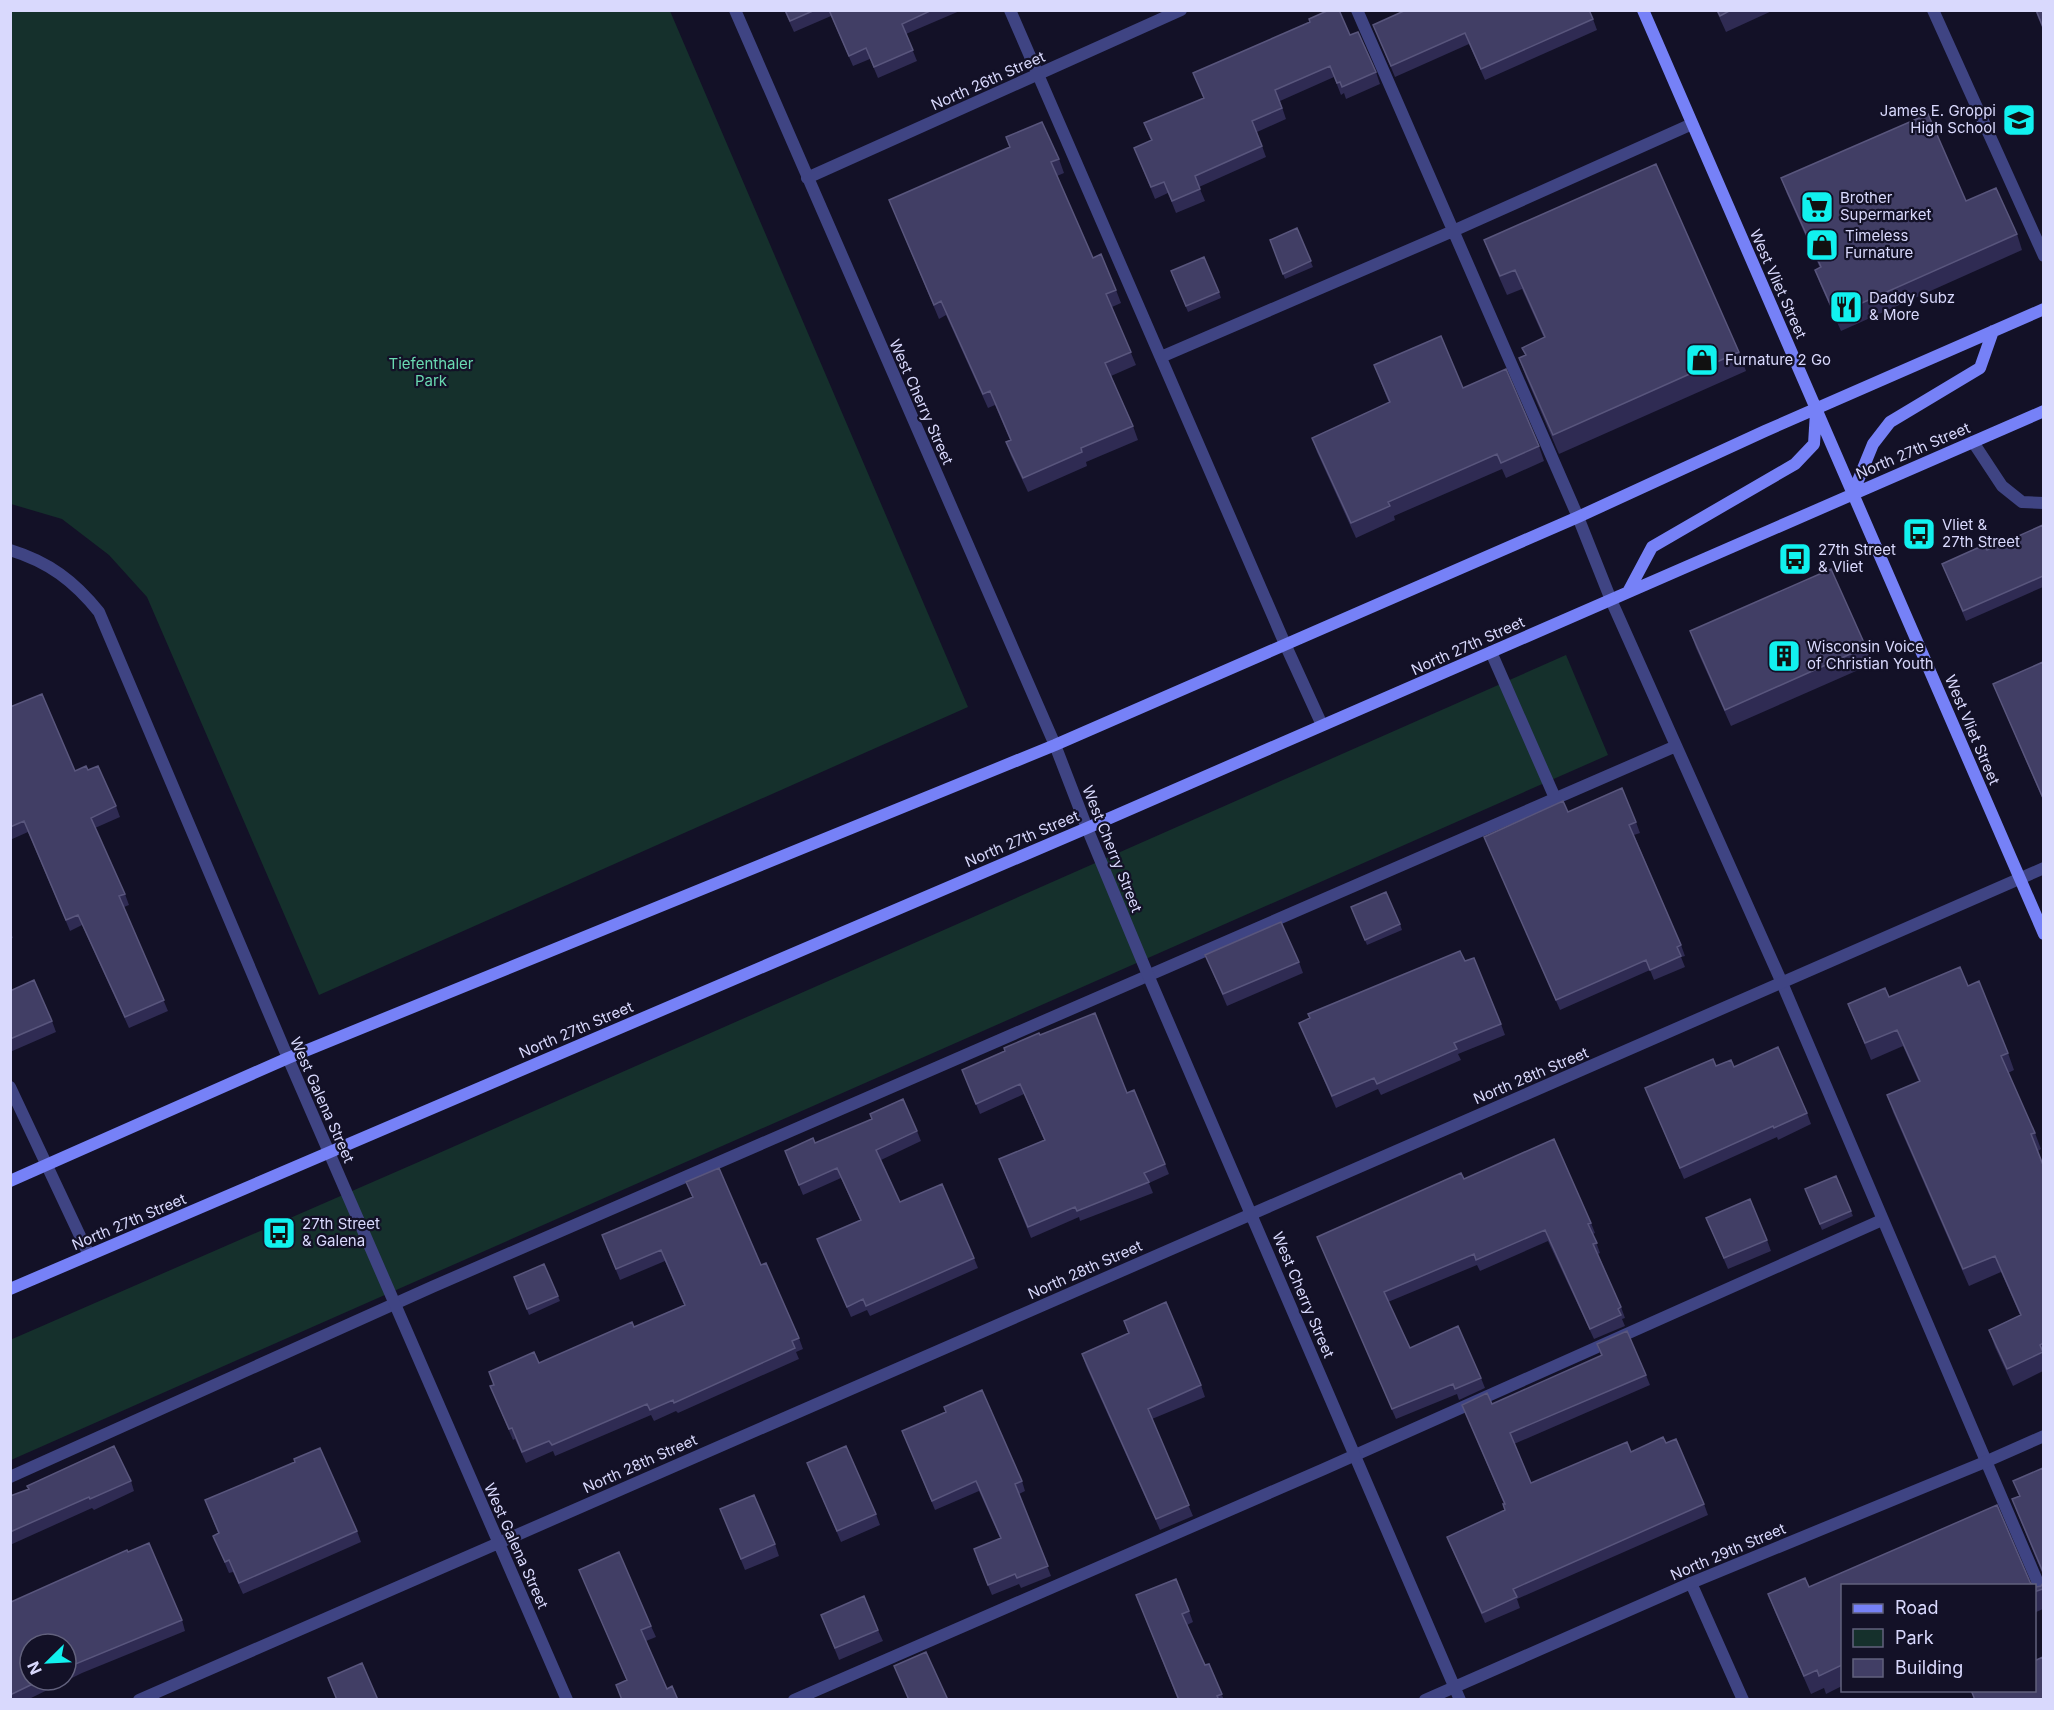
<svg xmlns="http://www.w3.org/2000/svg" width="2054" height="1710" viewBox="0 0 2054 1710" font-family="Inter,sans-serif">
<rect width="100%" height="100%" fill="#131127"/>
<path fill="#15302c" d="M11,10L670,11L968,707L319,995L147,597L109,555L62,519L11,504Z
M1566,655L1608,755L11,1460L10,1340L430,1157Z"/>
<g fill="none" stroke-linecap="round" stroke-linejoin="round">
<path stroke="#3f4483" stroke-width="12" d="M1010,10L1285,644L1322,725
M1357,10L1578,517L1611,600L1782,983L2044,1597
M1933,10L2044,256
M1161,357L1453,231L1692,124
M1973,442L2002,486L2022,502L2044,503
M1491,652L1555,798
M10,1087L89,1255
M10,1477L432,1287L1676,746
M1691,1583L1743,1700
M794,1700L1324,1469L1882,1220"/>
<path stroke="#3f4483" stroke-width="12" d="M735,10L1055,745L1087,828L1148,975L1460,1700
M807,178L1181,10
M10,550C49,562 74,581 99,612L288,1058L567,1700
M139,1700L2044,868
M1425,1700L1691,1583L1985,1462L2044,1436"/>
<path stroke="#7681f7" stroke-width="12" d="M1643,10L2044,934
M1853,493L1873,444L1890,422L1980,368L1993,331
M1628,592L1652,547L1795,464L1814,444L1816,412
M10,1181L288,1058L1055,745L1578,517L1765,431L2044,309
M10,1289L1087,828L2044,411"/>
</g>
<path fill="#2f2b53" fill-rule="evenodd" d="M784,10H962L906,34L917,61L878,78L870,59L853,66L831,16L794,32Z
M1716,10H1774L1726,32Z
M2035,10H2043V30Z
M1593,19L1597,30L1485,80L1469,44L1395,77L1373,25Z
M1350,35L1376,72L1380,84L1346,99L1344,93L1341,95L1334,77L1280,101L1286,119L1257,132L1266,157L1199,187L1205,201L1176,213L1168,193L1155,199L1134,148L1151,141L1144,123L1204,98L1193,73Z
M1006,137L1059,159L1064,173L1057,176L1093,258L1116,290L1121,303L1112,307L1136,365L1111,376L1133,426L1138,440L1086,462L1087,466L1028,492L1011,456L1006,442L1010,440L995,405L988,408L946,315L939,319L889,200L1010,148Z
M1781,178L1966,201L2017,234L2022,250L1841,331L1821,286L1815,270L1820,268L1787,194Z
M1297,228L1313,267L1285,279L1270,240Z
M1484,240L1739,352L1746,371L1559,454L1526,377L1519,358L1525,355L1522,348L1544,338L1522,289L1507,295L1491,259Z
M1171,271L1219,292L1221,298L1188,312Z
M1374,365L1463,388L1539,446L1544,461L1506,478L1502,469L1394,516L1395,520L1356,538L1317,452L1312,438L1389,403Z
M2043,525V587L1966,621L1942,564L1987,550Z
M1690,631L1866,647L1872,664L1731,726L1696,648Z
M2043,662V800L1999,698L1993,684Z
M10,707L75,771L88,770L116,806L120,817L95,828L125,894L129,905L124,907L168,1011L129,1028L82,925L70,931L28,832L10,840Z
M1568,812L1636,822L1640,833L1634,835L1681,945L1685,956L1681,957L1685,967L1654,980L1650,970L1560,1010L1484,837Z
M1351,907L1400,924L1402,930L1367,945Z
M10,930L13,938L10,939Z
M1205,955L1299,962L1303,973L1227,1006Z
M1465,961L1501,1024L1505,1035L1458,1054L1461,1060L1381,1095L1378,1089L1336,1108L1299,1023Z
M1968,986L2008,1053L2014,1070L2008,1073L2035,1133L2041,1149L2038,1151L2043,1165V1371L2013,1386L1995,1347L1989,1330L2020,1315L2001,1272L1969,1286L1893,1112L1887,1095L1919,1082L1903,1046L1871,1060L1848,1004Z
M10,991L52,1021L56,1032L10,1052Z
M1040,1035L1127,1093L1165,1164L1169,1174L1149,1183L1153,1193L1080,1221L1079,1217L1031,1238L999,1159L1044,1140L1024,1094L980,1114L962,1070Z
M1716,1066L1734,1067L1807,1113L1811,1124L1778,1140L1777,1137L1684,1179L1645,1088Z
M917,1131L921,1141L881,1160L900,1202L974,1258L978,1268L870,1316L867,1310L851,1317L817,1239L860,1220L841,1178L803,1195L785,1151L815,1143Z
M1464,1179L1591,1223L1595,1233L1593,1234L1600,1253L1598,1254L1621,1307L1625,1318L1622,1319L1625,1326L1594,1339L1548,1241L1480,1271L1477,1265L1388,1302L1410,1348L1481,1378L1485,1388L1459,1400L1457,1394L1396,1419L1317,1237Z
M686,1182L761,1265L799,1338L803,1349L796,1352L799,1359L678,1413L676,1411L654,1421L651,1415L555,1456L553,1451L526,1463L515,1439L513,1440L490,1386L539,1363L634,1327L684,1305L665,1261L620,1280L606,1246L692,1197Z
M1805,1189L1851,1211L1853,1216L1822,1230Z
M1706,1218L1767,1240L1771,1251L1728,1269Z
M514,1277L558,1296L560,1301L529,1315Z
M1124,1321L1201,1385L1205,1397L1152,1419L1193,1516L1160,1530L1086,1366L1082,1354L1128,1333Z
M1597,1344L1646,1375L1650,1385L1514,1444L1531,1483L1631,1452L1666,1443L1704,1504L1708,1515L1517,1599L1520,1608L1485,1623L1451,1547L1447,1537L1505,1510L1504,1504L1462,1405L1492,1404L1601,1356Z
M902,1431L1022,1481L1025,1491L1019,1494L1051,1576L1021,1588L1019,1584L992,1595L977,1559L1000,1538L979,1491L935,1510Z
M807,1463L876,1514L880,1525L841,1542Z
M2043,1468V1575L2019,1517L2012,1499L2019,1496L2013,1481Z
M131,1481L134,1491L94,1510L92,1508L10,1545V1496Z
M205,1500L357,1531L361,1542L243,1594L233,1572L229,1573L218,1547L213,1536L218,1533Z
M1997,1505L2030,1582L2034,1586H1842V1686L1826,1694L1824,1688L1811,1694L1775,1612L1768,1594L1805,1578L1809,1587Z
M720,1509L775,1544L779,1556L745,1570Z
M579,1570L651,1626L656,1637L646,1641L667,1689L678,1700H622L616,1685L627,1681Z
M2043,1583V1609L2034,1613V1586L2036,1587L2041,1586Z
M1136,1595L1189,1611L1193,1622L1187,1625L1205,1665L1209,1664L1224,1700H1178Z
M10,1600L11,1602L182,1620L185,1631L82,1673L27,1700H10ZM66,1644V1680H30Z
M821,1615L878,1630L883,1641L839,1660Z"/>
<path fill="#413e65" stroke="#59567d" stroke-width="1.5" d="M785,10H815L790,21Z
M829,10H932L902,24L913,50L874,67L866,48L849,56Z
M1329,10H1339L1350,35L1358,32L1376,72L1342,87L1340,82L1337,83L1330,66L1275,90L1282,108L1252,121L1262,146L1195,176L1200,189L1172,201L1164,182L1151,187L1134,148L1152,140L1144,123L1204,98L1193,73L1310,22L1309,19Z
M1406,10H1589L1593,19L1481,69L1465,33L1391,66L1373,25Z
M1717,10H1731L1720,16Z
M2036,10H2043V27Z
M1928,114L1966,201L1996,188L2017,234L1835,315L1815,270L1821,267L1781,178Z
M1042,122L1059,159L1051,162L1093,258L1101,254L1116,290L1106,294L1131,352L1105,363L1133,426L1081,448L1082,452L1023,478L1006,442L1011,440L990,391L983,394L941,301L934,305L889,200L1010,147L1006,137Z
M1656,164L1739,352L1553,435L1519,358L1526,355L1522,348L1545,337L1515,270L1500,276L1484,240Z
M1297,228L1311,261L1283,274L1270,240Z
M1204,257L1219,292L1186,306L1171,271Z
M1441,336L1463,388L1506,369L1539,446L1501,463L1497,454L1388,502L1390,506L1351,523L1312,438L1390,402L1374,365Z
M2043,525V576L1963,611L1942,564L1984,545L1987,550Z
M1831,569L1866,647L1725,710L1690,631Z
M2043,662V798L1993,684Z
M42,694L75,771L86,766L88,770L98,766L116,806L91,818L125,894L119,896L164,1000L125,1017L78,915L66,920L24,821L10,827V707Z
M1622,788L1636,822L1629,825L1681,945L1677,947L1681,956L1650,970L1646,960L1556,1000L1484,837L1563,801L1568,812Z
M1386,892L1400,924L1365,940L1351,907Z
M1281,922L1299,962L1223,994L1205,955Z
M1460,951L1465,961L1474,958L1501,1024L1454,1043L1457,1049L1377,1084L1374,1078L1332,1096L1299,1023L1310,1018L1308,1014Z
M1960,967L1968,986L1979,981L2008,1053L2001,1056L2035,1133L2031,1134L2043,1165V1343L2040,1345L2043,1352L2007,1369L1989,1330L2021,1315L1995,1256L1963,1269L1887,1095L1920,1081L1897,1030L1865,1043L1848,1004L1885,988L1889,997Z
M34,980L52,1021L10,1039V991Z
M1095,1013L1127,1093L1134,1090L1165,1164L1144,1173L1149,1182L1077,1211L1075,1207L1028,1227L999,1159L1045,1140L1020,1084L976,1104L962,1070L1005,1051L1004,1048L1039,1033L1040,1035Z
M1778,1047L1807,1113L1774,1128L1773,1126L1680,1168L1645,1088L1713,1059L1716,1066L1731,1060L1734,1067Z
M903,1099L917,1131L876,1150L900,1202L942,1184L974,1258L866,1306L863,1299L847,1307L817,1239L861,1220L837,1168L799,1185L785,1151L813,1138L815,1143L872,1119L870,1114Z
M1554,1139L1591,1223L1588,1224L1597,1243L1593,1244L1621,1307L1618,1309L1621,1315L1590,1329L1545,1230L1476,1260L1474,1254L1384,1292L1410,1348L1458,1326L1481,1378L1455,1389L1453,1384L1392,1409L1317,1237L1461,1173L1464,1179Z
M719,1168L761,1265L766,1263L799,1338L792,1341L795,1348L674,1403L673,1400L650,1410L647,1404L552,1445L549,1441L522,1452L512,1428L509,1429L490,1386L494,1385L489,1372L534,1352L539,1363L632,1322L634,1327L685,1305L661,1250L616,1269L602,1235L693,1197L686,1182Z
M1836,1176L1851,1211L1820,1224L1805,1189Z
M1750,1199L1767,1240L1724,1258L1706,1218Z
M544,1264L558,1296L527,1309L514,1277Z
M1166,1302L1201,1385L1148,1409L1189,1505L1156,1519L1082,1354L1129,1333L1124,1321Z
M1627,1331L1646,1375L1510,1433L1531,1483L1627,1442L1631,1452L1663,1437L1666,1443L1676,1439L1704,1504L1513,1589L1517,1597L1482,1613L1447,1537L1505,1510L1503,1504H1505L1462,1405L1487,1393L1492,1404L1600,1356L1602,1355L1597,1344Z
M982,1390L1022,1481L1015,1484L1048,1566L1017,1578L1015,1574L988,1585L974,1549L1001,1538L976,1481L932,1501L902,1431L946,1412L944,1407Z
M114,1446L131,1481L90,1499L89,1497L10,1532V1496L29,1489L27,1486Z
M846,1446L876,1514L837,1531L807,1463Z
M320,1448L357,1531L239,1583L229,1560L225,1562L213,1536L219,1533L205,1500L295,1462L294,1459Z
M2043,1468V1572L2012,1499L2020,1496L2013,1481Z
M754,1495L775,1544L741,1559L720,1509Z
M1997,1505L2030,1582L2034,1586H1842V1665L1819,1676L1817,1670L1804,1676L1768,1594L1805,1578L1809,1587Z
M149,1543L182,1620L66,1668V1644H30V1680H41L10,1695V1600L11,1602L127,1550L128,1552Z
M619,1552L651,1626L641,1630L667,1689L672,1686L678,1700H622L616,1685L627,1680L579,1570Z
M1176,1579L1189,1611L1182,1614L1205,1665L1209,1664L1222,1694L1217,1696L1219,1700H1179L1136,1595Z
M2043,1583V1589L2034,1592V1586L2036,1587L2041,1586Z
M864,1596L878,1630L835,1648L821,1615Z
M926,1652L948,1700H909L894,1666Z
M2043,1657V1700H1975L1971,1690H2034V1661Z
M362,1663L378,1700H337L328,1678Z"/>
<defs>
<g id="school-square" transform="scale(1.725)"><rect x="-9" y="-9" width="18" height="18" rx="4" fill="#11f1ef" stroke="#131127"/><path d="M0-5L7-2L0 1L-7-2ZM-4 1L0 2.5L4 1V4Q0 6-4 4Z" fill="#111"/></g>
<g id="supermarket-square" transform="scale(1.725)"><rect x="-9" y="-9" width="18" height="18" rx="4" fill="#11f1ef" stroke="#131127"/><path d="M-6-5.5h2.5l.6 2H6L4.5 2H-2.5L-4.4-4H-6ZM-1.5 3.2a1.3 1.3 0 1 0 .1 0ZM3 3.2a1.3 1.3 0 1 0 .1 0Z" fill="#111"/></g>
<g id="shop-square" transform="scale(1.725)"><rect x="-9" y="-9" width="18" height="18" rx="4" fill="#11f1ef" stroke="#131127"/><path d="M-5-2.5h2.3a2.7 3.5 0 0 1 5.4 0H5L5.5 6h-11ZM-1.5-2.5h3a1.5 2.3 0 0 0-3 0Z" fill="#111"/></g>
<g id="restaurant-square" transform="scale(1.725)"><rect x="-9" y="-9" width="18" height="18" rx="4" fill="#11f1ef" stroke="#131127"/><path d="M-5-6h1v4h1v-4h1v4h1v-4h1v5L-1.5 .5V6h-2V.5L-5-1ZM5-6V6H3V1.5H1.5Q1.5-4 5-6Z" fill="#111"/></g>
<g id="bus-square" transform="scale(1.725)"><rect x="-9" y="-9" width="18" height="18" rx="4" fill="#11f1ef" stroke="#131127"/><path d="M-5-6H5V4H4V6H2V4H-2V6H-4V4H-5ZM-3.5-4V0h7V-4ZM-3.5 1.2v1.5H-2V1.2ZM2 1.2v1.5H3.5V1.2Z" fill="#111"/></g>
<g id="building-square" transform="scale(1.725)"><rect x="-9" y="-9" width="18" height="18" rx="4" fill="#11f1ef" stroke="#131127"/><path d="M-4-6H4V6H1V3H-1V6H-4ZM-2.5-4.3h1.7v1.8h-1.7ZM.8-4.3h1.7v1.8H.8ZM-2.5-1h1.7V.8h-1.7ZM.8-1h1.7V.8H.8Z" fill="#111"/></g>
</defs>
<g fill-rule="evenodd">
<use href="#school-square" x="2019" y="120"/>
<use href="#supermarket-square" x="1817" y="207"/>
<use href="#shop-square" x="1822" y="245"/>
<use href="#restaurant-square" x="1846" y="307"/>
<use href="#shop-square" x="1702" y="360"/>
<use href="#bus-square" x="1919" y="534"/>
<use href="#bus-square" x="1795" y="559"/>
<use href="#building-square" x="1784" y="656"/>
<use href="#bus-square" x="279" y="1233"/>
</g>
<g text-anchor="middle" stroke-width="4.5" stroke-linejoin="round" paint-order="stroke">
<g font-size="15" fill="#d9d9fd" stroke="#131127">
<text transform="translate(988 81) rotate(-24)" y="5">North 26th Street</text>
<text transform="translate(1778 284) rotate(66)" y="5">West Vliet Street</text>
<text transform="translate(921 402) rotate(66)" y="5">West Cherry Street</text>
<text transform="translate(1913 451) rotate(-23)" y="5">North 27th Street</text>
<text transform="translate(1468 646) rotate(-24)" y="5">North 27th Street</text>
<text transform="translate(1972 730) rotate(67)" y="5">West Vliet Street</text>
<text transform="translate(1022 839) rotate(-23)" y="5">North 27th Street</text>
<text transform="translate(1112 849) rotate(68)" y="5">West Cherry Street</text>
<text transform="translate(576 1030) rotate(-23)" y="5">North 27th Street</text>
<text transform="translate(1531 1076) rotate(-23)" y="5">North 28th Street</text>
<text transform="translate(322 1100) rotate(66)" y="5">West Galena Street</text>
<text transform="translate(129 1222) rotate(-23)" y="5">North 27th Street</text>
<text transform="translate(1085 1270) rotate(-24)" y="5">North 28th Street</text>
<text transform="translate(1303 1295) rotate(67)" y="5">West Cherry Street</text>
<text transform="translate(640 1464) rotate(-24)" y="5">North 28th Street</text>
<text transform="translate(516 1546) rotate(66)" y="5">West Galena Street</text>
<text transform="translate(1728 1552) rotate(-23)" y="5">North 29th Street</text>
</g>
<g font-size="15" fill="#d9d9fd" stroke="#131127" text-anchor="start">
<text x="1996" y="116" text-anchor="end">James E. Groppi<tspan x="1996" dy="17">High School</tspan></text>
<text x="1840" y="203">Brother<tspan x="1840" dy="17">Supermarket</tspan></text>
<text x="1845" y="241">Timeless<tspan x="1845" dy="17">Furnature</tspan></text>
<text x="1869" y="303">Daddy Subz<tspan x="1869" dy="17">&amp; More</tspan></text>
<text x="1725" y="365">Furnature 2 Go</text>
<text x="1942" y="530">Vliet &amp;<tspan x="1942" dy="17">27th Street</tspan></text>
<text x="1818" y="555">27th Street<tspan x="1818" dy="17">&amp; Vliet</tspan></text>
<text x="1807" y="652">Wisconsin Voice<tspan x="1807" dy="17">of Christian Youth</tspan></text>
<text x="302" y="1229">27th Street<tspan x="302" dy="17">&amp; Galena</tspan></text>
</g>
<g font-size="15" fill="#69d9b1" stroke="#131127">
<text x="431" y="369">Tiefenthaler<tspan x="431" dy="17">Park</tspan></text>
</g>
</g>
<rect width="2054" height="1710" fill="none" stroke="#d9d9fd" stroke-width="24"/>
<rect x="1841" y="1584" width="195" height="108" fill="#131127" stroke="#62617d" stroke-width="1.5"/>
<rect x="1853" y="1604" width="30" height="9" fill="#7681f7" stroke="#62617d" stroke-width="1.5"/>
<text x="1895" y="1614" font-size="18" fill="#d9d9fd">Road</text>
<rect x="1853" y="1629" width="30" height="18" fill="#15302c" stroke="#62617d" stroke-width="1.5"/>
<text x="1895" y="1644" font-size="18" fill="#d9d9fd">Park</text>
<rect x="1853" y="1659" width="30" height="18" fill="#413e65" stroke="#62617d" stroke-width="1.5"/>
<text x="1895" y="1674" font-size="18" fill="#d9d9fd">Building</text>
<g transform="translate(48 1662) rotate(246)"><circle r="28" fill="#131127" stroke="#62617d" stroke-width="1.5"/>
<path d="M0-4.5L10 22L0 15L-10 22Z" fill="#11f1ef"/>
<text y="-9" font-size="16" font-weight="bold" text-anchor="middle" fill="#d9d9fd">N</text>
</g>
</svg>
